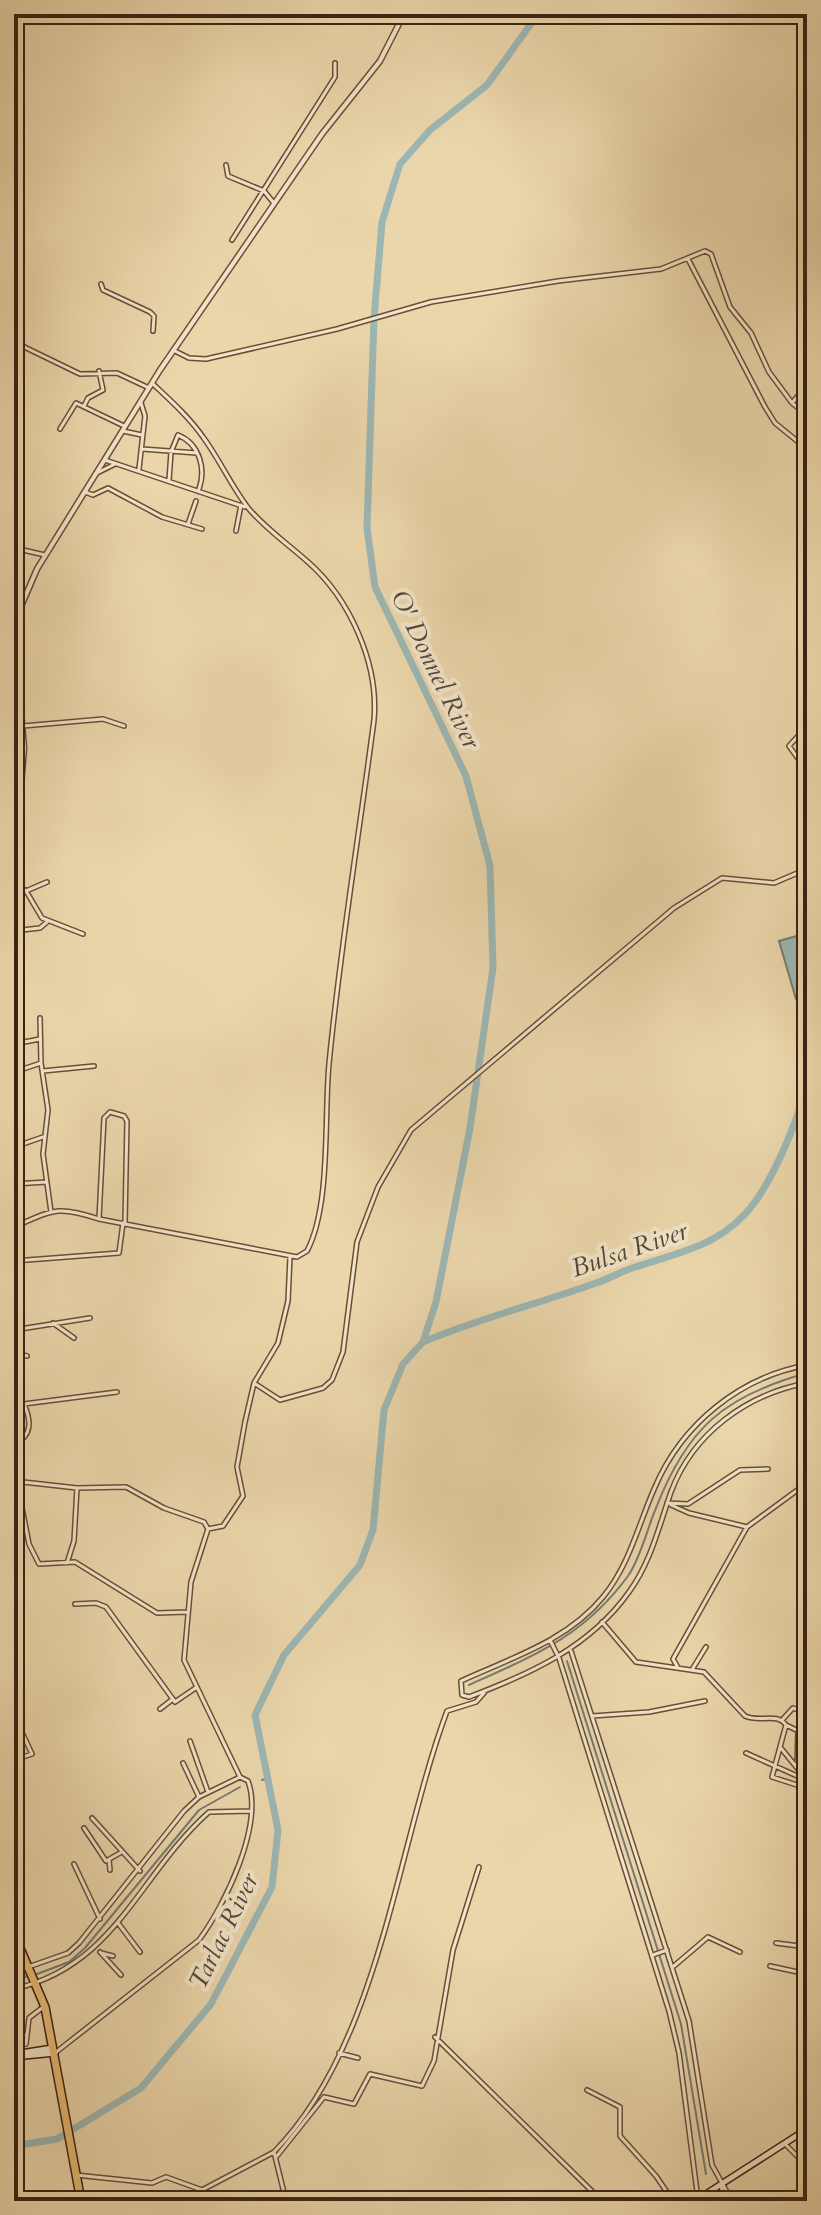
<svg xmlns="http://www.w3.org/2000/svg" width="821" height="2215" viewBox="0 0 821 2215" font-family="Cardo,serif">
<rect width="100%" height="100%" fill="#ebd6ab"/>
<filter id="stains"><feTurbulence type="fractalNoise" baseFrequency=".0025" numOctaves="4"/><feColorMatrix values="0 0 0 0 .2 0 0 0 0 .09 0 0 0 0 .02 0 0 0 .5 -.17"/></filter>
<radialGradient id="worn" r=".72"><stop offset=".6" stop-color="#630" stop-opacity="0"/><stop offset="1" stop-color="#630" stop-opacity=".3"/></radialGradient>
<path fill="#9cb7b3" stroke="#757b73" stroke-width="2" d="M807,933V1016L796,999L779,941Z"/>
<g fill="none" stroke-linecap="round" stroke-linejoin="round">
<path stroke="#757b73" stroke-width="2" d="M567,1661L681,2024L706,2174
M469,1685C535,1655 583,1637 628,1576C641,1557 647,1529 656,1508C687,1428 724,1396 807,1373
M262,1780L269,1778
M37,1974L69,1962L85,1948L199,1810L240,1787
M14,1980L28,1976"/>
<path stroke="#9cb7b3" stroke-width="7" d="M423,1342C480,1318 538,1304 596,1283C609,1279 622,1271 635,1267C681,1252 724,1245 755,1202C775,1174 799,1119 806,1085C810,1064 794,1057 807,1033
M14,2146L57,2139L141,2088L211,2004L272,1887L278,1830L255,1715L284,1655L360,1565L373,1530L384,1410L403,1364L423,1342L436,1302L470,1128L493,968L490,866L466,776L375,587L367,528L374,318L382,222L400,164L430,130L487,85L538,14"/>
<g stroke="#674f38" stroke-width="6">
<path id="minor" d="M226,165L228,176L264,191L273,202
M232,240L335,77V63
M688,259L765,407L775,423L807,449
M101,284L103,290L150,312L154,316L153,331
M14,342L80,374L117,373L149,388
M173,350L189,358L206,359L337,329L431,302L558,281L661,269L705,251L711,254L730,307L751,333L769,372L792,403
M807,385L792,403L807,415
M84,406L88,398L103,390L99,371
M60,429L76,403L124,426
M123,431L142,435
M142,449L197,453
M105,460L245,507
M139,469L145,416L141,403
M97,473L115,464
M169,480L171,452L178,435C200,444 206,469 199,489
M85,492L93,495L108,488L162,517L202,529
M188,524L196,501
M236,531L241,505
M14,548L45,555
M23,726L103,719L124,726
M807,726L789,746L807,771
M14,882L26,891L42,918L83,934
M26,891L47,882
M14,923L22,930L40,928L47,922
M40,1018L41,1063L48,1110L43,1154L51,1212
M14,1044L40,1039
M43,1071L94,1066
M14,1072L41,1063
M14,1147L43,1137
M14,1184L47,1182
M99,1219L104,1118L110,1112L124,1116L127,1121L125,1222
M14,1227C53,1210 57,1205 99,1219L297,1257L307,1251C331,1206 324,1116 329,1064C340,949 359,835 374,720C379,664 350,599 308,562C288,544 267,530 249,509C231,486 220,460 203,437C189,417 170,400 153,384
M14,1261L119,1253L123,1223
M53,1323L74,1338
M14,1330L90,1318
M14,1352L27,1356
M807,1365C740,1377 682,1424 655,1487C638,1525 630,1564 603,1597C567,1641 511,1658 461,1681L462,1695L469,1697C530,1674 590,1647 629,1592C651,1562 659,1526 671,1492C693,1433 747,1394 807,1383
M254,1383L280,1400L323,1388L332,1380L343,1352L357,1242L378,1187L411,1130L674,908L722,878L774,883L807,869
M14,1402L24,1404C31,1420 33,1436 14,1444
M24,1404L117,1392
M14,1481L77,1488L126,1487L164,1508L204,1522L208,1529L191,1582L184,1660L240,1777L248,1781C264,1825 225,1905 199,1940L55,2053
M17,1482L29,1544L39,1564L75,1562L157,1613L187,1612
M667,1503L688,1504L740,1470L768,1469
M671,1505L689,1513L747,1527
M208,1529L223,1526L243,1496L237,1467L245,1422L254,1383L278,1343L288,1301L290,1257
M67,1563L74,1541L77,1488
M75,1604L96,1603L106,1607L175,1702L197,1687
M602,1622L636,1662L704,1672L745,1716C760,1723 777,1712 786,1725L780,1747L807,1780
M550,1640L559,1658L669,2011L679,2053L698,2199
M571,1651L689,2021L712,2165L732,2201
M677,1666L673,1659L747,1527L807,1483
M693,1668L706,1647
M160,1709L173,1699
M592,1716L649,1712L705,1701
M783,1719L793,1708L801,1711
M786,1725L807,1735
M14,1732L18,1724
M190,1741L208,1792
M780,1747L772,1777L797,1785L806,1780
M746,1753L804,1779
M14,1760L32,1754L18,1724
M183,1763L199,1797
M797,1767L798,1731
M800,1805L807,1808
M92,1818L140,1871
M84,1828L106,1861L120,1853
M109,1860L110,1870
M74,1864L100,1919
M118,1923L140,1952
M776,1943L807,1947
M100,1952L121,1975
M101,1953L113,1956
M653,1955L667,1950
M674,1966L708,1937L740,1952
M770,1966L807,1974
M14,1972L68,1953L79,1943L184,1811L199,1797L240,1777
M14,1989C116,1966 138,1875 209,1812L251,1811
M14,2033L26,2035
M435,2037L602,2201
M14,2048L26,2044L29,2018L42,2008
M339,2053L358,2058
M587,2090L620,2107V2136L656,2176L673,2201
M785,2144L807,2166
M277,2156L324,2097L354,2104L370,2074L422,2086L434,2061L453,1950L479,1867
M76,2175L152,2183L166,2177L202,2190L274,2152
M721,2185L724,2201
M286,2201L274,2152C380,2044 396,1849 447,1711L476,1702L484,1693"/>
</g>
<g stroke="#674f38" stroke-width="7">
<path id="tertiary" d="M14,825L19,810L24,748L18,676L19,611L37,569L160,370L322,134L380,61L404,14"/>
</g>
<g stroke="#3b2212" stroke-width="8">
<path id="secondary" d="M14,2054L53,2048
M14,2057L55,2053
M695,2201L807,2129"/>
</g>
<g stroke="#3b2212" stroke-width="10">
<path id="trunk" d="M14,1934L45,2007L81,2201"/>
</g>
<use href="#minor" stroke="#f2e4c8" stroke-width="3"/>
<use href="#tertiary" stroke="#f2e4c8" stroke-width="4"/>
<use href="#secondary" stroke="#f2e4c8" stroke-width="5"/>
<use href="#trunk" stroke="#e6bb76" stroke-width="7"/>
</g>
<g text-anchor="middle" stroke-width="8" stroke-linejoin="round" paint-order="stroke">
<g font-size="26" font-style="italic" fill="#53473a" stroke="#f2e4c8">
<text transform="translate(436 669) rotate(64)" y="9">O' Donnel River</text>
<text transform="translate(629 1249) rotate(-19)" y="9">Bulsa River</text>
<text transform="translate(223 1931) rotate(-64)" y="9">Tarlac River</text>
</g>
</g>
<rect width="821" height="2215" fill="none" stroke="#ebd6ab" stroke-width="48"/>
<rect x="16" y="16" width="789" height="2183" fill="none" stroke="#3b2212" stroke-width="4"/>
<rect x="24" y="24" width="773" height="2167" fill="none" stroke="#3b2212" stroke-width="2"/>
<rect width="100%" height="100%" filter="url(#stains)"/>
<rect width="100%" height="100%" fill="url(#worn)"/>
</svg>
